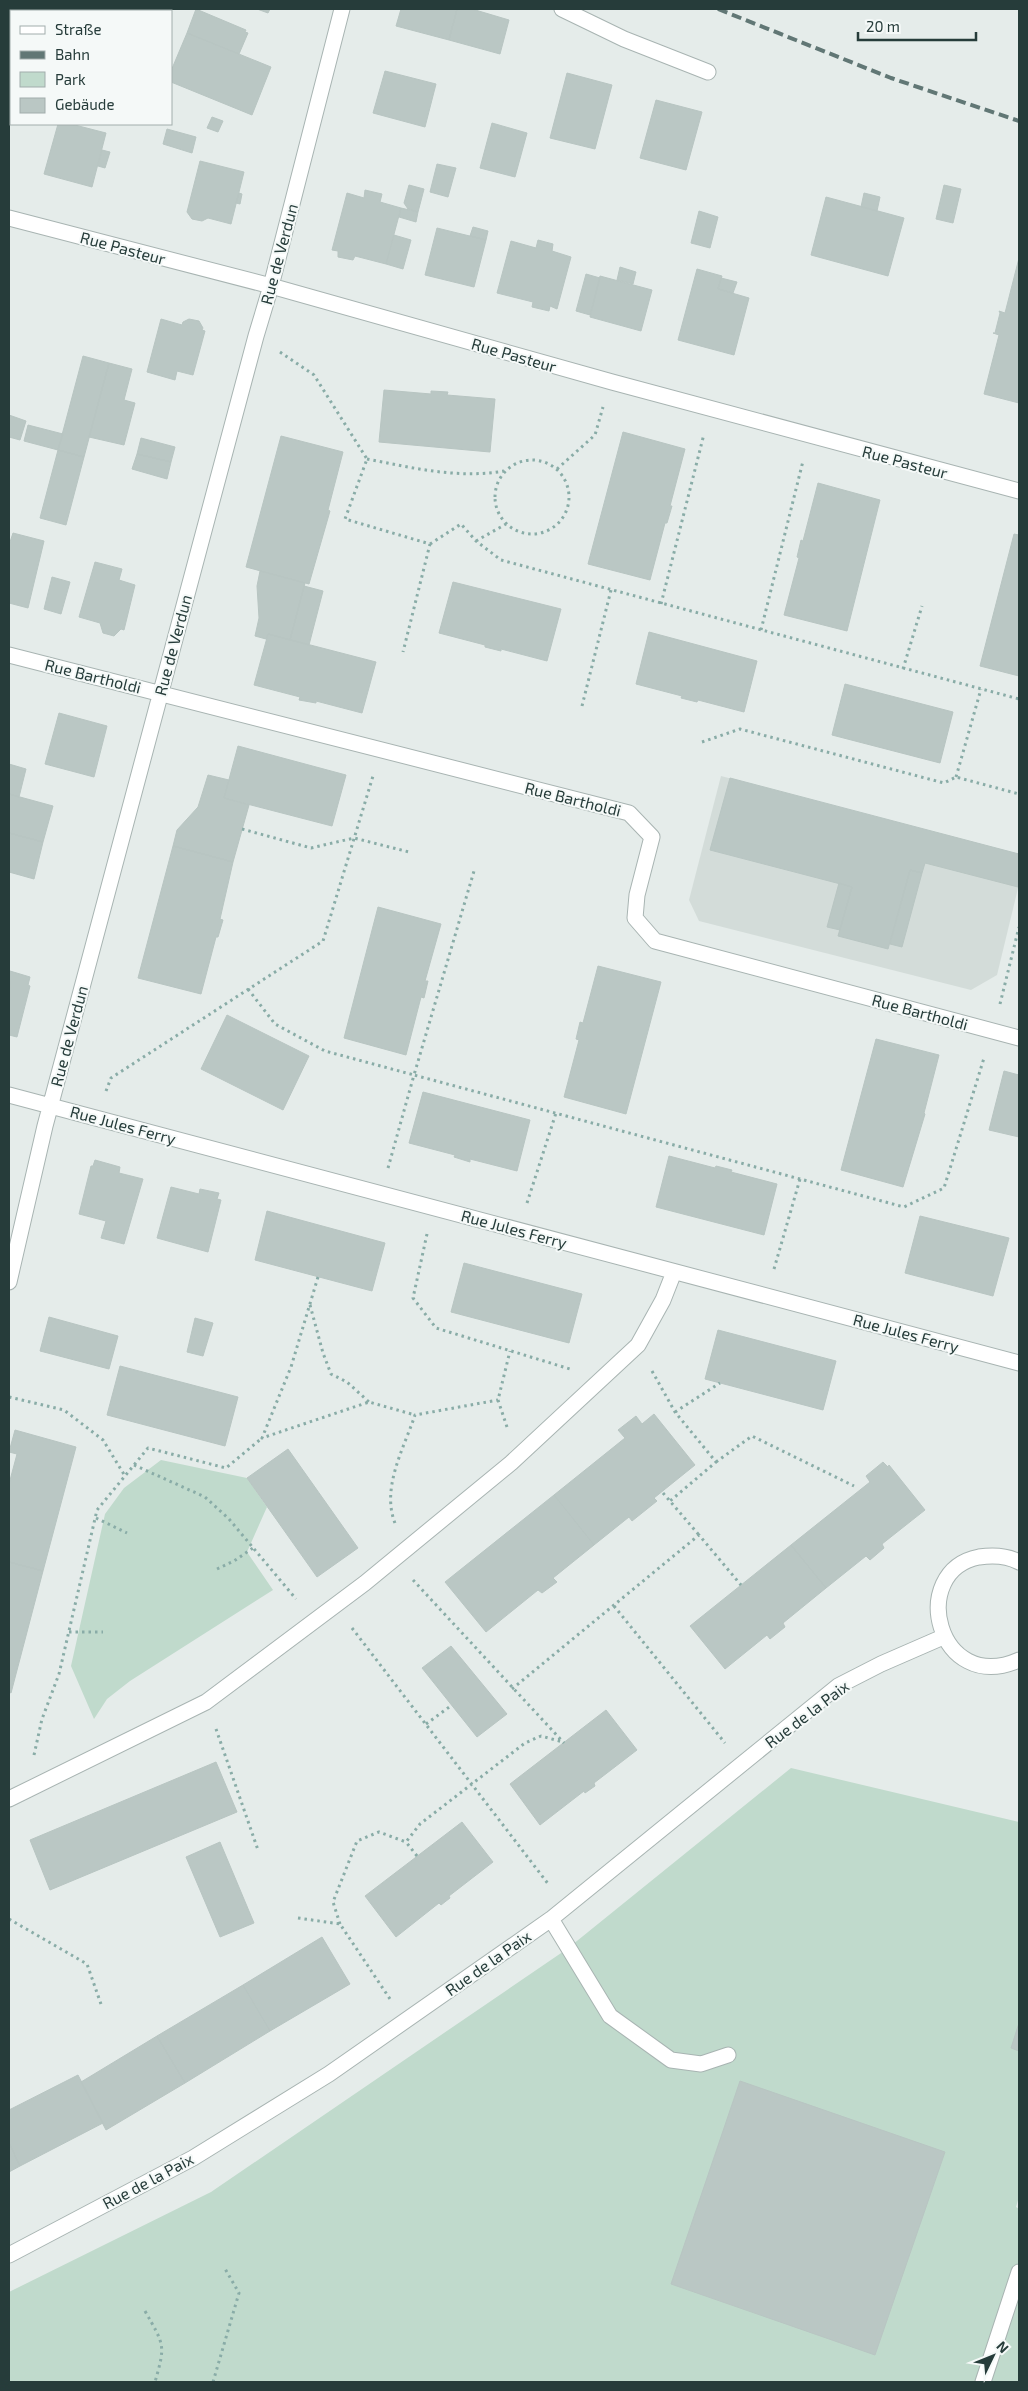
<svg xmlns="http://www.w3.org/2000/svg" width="1028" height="2391" viewBox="0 0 1028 2391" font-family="'Exo 2',sans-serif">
<rect width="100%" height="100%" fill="#e5ecea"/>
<path fill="#d3dcd9" d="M721,776L1019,854V884L997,975L971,990L699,921L689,900Z"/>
<path fill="#c0dacc" d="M161,1460L247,1478L267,1507L247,1552L273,1590L130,1681L107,1699L94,1719L71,1666L105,1514L124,1488Z
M791,1768L1019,1822V2197L1016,2207L1019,2209V2382H9V2292L211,2192L567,1949Z"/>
<path fill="#bac7c4" stroke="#b8c5c2" d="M196,9L246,30L245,32L248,33L239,54L187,33Z
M257,9H270L268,13Z
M401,9H457L449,40L396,26Z
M457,9H472L509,20L500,54L449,40Z
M9,27L11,28V38L9,37Z
M187,33L271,67L252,115L171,82V71Z
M9,37L11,38V65L9,64Z
M385,71L436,84L425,127L373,113Z
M567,73L612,85L595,149L550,138Z
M656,100L702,112L686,170L640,158Z
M212,117L223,121L218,132L207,128Z
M492,123L527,133L515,177L480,168Z
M58,124H71L106,133L92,187L44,174Z
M167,129L196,137L192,153L163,144Z
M102,150L110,152L105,168L98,166Z
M200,161L244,172L231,224L208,218L202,221L192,219L187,212Z
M437,164L456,168L448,197L430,192Z
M409,185L424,189L418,212L408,209L404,203Z
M944,185L961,189L953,223L936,219Z
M365,190L382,194L380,202L401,208L386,264L355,256L353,260L338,257V251L332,250L347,193L364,198Z
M239,193L242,194L240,204L236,203Z
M864,193L880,197L877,211L861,207Z
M826,197L904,218L888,276L811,255Z
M401,208L418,212L416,222L399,217Z
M699,211L718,217L710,248L691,243Z
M473,227L488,231L486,240L470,236Z
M437,228L486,240L474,287L425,275Z
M394,235L411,240L403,269L386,264Z
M538,240L553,244L552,251L571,257L557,309L550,306L549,311L532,307L533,302L497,293L511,241L536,248Z
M1019,258V403L984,394L999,335L993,333H995L1000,313L999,311L1005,313Z
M620,267L636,272L633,284L617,280Z
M697,269L722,276L718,289L749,298L734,355L678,340Z
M586,274L600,278L590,315L576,311Z
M600,276L652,290L641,331L590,317Z
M721,278L737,282L733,293L718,289Z
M161,319L182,325L183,322L189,319L199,321L203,328L202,330L205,331L193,375L177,371L175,380L147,372Z
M83,356L109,363L84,457L58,450Z
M109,363L132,369L124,400L135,403L124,445L89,437Z
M384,390L431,394V391L448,392L447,395L495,399L490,452L379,442Z
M9,415L26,421L20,440L9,437Z
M28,425L63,434L58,450L24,441Z
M623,432L685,449L670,506H672L667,523H665L650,580L588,564Z
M281,436L343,452L328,510L330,511L309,584L246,567Z
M141,438L175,447L171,462L137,454Z
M58,450L84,457L66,525L40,518Z
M137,454L171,462L167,479L132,469Z
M818,483L880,500L847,631L784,615L799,558L797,557L801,540L803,541Z
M13,533L44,541L28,608L9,603V545Z
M1014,534L1019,535V676L980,666Z
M95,562L122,569L119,580L135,585L124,630L121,629L114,636L103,633L100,623L79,617Z
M260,571L305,583L290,640L268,634L266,639L255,636L259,618L257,586Z
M52,577L70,582L61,614L44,609Z
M453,582L561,609L547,661L501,649V651L485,647V645L439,633Z
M304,586L323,591L309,645L290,640Z
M649,632L757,661L744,712L698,700L697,702L681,698L682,696L636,684Z
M268,634L376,662L362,713L316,701V703L299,700L300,697L254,685Z
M845,684L953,712L940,763L832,735Z
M59,713L107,726L94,777L45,764Z
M238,746L346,775L332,826L224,798Z
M9,764L26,769L19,797L9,794Z
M208,775L229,780L224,798L249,805L233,862L173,846L177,830L198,807Z
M730,778L1019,854L1018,887L925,863L922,873L910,870L888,949L838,936L852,887L710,850Z
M9,794L53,806L43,842L9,833Z
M9,833L43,842L34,879L9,872Z
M173,846L233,862L220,919L223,920L218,937H216L201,994L138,978Z
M910,870L922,873L902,947L890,944Z
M839,883L852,887L840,930L827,927Z
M378,907L441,924L425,981H428L424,998L421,997L406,1055L344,1038Z
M598,966L661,982L626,1114L564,1097L579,1040L576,1039L580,1022L583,1023Z
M10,971L30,977L28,985L30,986L17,1037L9,1035Z
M227,1015L309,1056L283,1110L201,1069Z
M876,1039L939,1055L924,1113L925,1114L903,1187L841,1170Z
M1004,1071L1019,1075V1137L989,1130Z
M423,1092L530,1120L517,1171L470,1159V1162L454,1157L455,1155L409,1143Z
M669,1156L715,1168L716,1166L732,1170L731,1172L777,1184L764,1235L656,1207Z
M95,1160L120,1167L119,1173L143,1179L124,1244L101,1238L106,1221L79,1214L91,1166H93Z
M171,1187L199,1194L200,1189L219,1193L217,1199L221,1200L208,1252L157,1238Z
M267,1211L385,1243L372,1291L255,1260Z
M920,1216L1009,1238L993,1296L905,1273Z
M464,1263L582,1294L569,1343L451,1312Z
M49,1317L118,1336L109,1369L40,1351Z
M195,1318L213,1323L203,1356L187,1352Z
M718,1330L836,1361L823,1410L705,1379Z
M120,1366L238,1397L225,1446L107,1415Z
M654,1414L695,1465L654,1498L657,1501L632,1521L629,1517L594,1545L554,1495L625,1438L618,1430L636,1416L642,1424Z
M15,1430L76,1447L43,1571L9,1562V1484L17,1454L9,1452Z
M288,1449L358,1548L317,1577L247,1478Z
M883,1462L888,1467L889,1465L925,1510L882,1544L884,1548L870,1560L866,1556L826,1588L791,1545L870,1482L866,1476Z
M554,1495L594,1545L553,1578L557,1582L542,1593L538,1590L486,1632L445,1582Z
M791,1545L826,1588L783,1623L785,1627L770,1639L767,1635L725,1669L690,1626Z
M9,1562L43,1571L11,1693L9,1692Z
M451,1646L507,1714L477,1737L422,1668Z
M606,1710L637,1750L594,1783L595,1786L585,1793L584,1791L540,1825L510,1784Z
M216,1762L237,1812L50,1890L30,1840Z
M462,1822L493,1862L449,1896L450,1898L441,1905L439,1903L396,1937L365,1896Z
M220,1842L254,1923L220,1937L186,1857Z
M322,1937L350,1984L270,2031L243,1985Z
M243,1985L270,2031L185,2083L157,2036Z
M1019,2023V2051L1011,2048Z
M157,2036L185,2083L106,2130L81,2082Z
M78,2075L103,2123L20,2166L9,2143V2110Z
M740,2081L945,2152L875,2355L671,2284Z
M9,2143L20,2166L9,2172Z"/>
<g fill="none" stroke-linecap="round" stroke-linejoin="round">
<g stroke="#a8b4b2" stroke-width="17">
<path id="minor" d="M562,9L624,39L708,72
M9,218L271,286L612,382L1019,491
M9,655L629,813L652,837L637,895L635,918L655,941L1019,1038
M9,1095L1019,1363
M9,1282L45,1126L256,336L271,286L342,9
M1019,1562C1006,1555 993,1555 979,1557C907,1571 937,1696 1019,1660
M9,1799L206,1702L365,1583L511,1463L638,1345L663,1300L674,1272
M551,1919L610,2016L671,2060L701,2064L728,2055
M9,2255L193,2158L329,2074L551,1919L838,1686L881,1664L943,1637
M983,2382L1019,2272"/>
</g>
<path stroke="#89aca7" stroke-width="3" stroke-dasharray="2.5 4" stroke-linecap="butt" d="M280,352L314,375L367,459L345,519L430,544L403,652
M367,459C413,468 458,479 504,471
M495 497a37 37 0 1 1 74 0a37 37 0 1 1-74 0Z
M557,469L595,435L603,407
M476,541L506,524
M430,544L461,524L476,541L501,560L1019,699
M661,604L704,434
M761,630L803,461
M903,669L922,606
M582,706L611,590
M702,742L740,729L944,783L956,777L1019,794
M956,777L981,689
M242,829L311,848L354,838L409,852
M248,989L275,1024L325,1051L414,1075L474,871
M1000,1004L1019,927
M106,1091L111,1078L323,941L373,776
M388,1168L414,1075L904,1207L944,1188L984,1058
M527,1203L556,1113
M427,1234L413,1298L436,1328L570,1369
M774,1269L800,1179
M318,1277L291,1367L262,1438L369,1402L415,1415
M310,1305L323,1353L331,1374L347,1382L369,1402
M652,1371L675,1412L716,1462L670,1501
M9,1397L64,1410L103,1440L125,1476
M675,1412L720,1383
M507,1427L498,1400L510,1351
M716,1462L752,1436L854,1486
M134,1465L205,1497L229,1519L296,1599
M663,1493L699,1535
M96,1518L127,1533
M395,1523C381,1488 404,1448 415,1415L498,1400
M217,1569L234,1561L253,1548
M413,1580L564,1743
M614,1606L725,1743
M352,1628L549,1885
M69,1632H103
M512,1689L699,1535L741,1585
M426,1724L452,1705
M216,1729L258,1850
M34,1755L42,1719L59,1674L97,1510L148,1448L226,1468L262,1438
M417,1856L406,1842L420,1824L525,1743L541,1736L563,1742
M298,1918L340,1924L390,1999
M9,1919L87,1964L102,2007
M340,1924L333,1902L357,1841L379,1832L406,1842
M145,2311C164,2345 166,2344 155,2382
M213,2382L239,2293L224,2267"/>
<use href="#minor" stroke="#fff" stroke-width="15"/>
<path stroke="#617775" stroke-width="4" stroke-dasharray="10 5" stroke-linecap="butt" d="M718,9L891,78L1019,121"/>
</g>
<g text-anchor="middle" stroke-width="4" stroke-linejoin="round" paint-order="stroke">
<g font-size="16" fill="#263c3a" stroke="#f5f9f8">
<text transform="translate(123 248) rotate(15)" y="6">Rue Pasteur</text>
<text transform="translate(279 254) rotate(-75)" y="6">Rue de Verdun</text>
<text transform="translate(514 355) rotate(16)" y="6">Rue Pasteur</text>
<text transform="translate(905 462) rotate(15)" y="6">Rue Pasteur</text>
<text transform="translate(173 645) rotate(-75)" y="6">Rue de Verdun</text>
<text transform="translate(93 676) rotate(14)" y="6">Rue Bartholdi</text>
<text transform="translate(573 799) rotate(14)" y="6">Rue Bartholdi</text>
<text transform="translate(920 1012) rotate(15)" y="6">Rue Bartholdi</text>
<text transform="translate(69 1036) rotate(-75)" y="6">Rue de Verdun</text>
<text transform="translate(123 1125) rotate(15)" y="6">Rue Jules Ferry</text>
<text transform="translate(514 1229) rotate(15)" y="6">Rue Jules Ferry</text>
<text transform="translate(906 1333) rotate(15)" y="6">Rue Jules Ferry</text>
<text transform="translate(807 1714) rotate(-37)" y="6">Rue de la Paix</text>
<text transform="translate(488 1963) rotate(-35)" y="6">Rue de la Paix</text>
<text transform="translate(148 2181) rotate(-28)" y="6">Rue de la Paix</text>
</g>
</g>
<rect width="1028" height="2391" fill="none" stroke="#263c3a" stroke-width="20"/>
<rect x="10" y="10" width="162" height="115" fill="#f5f9f8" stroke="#a2adac"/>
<rect x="20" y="26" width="25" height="8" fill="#ffffff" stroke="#a2adac"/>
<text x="55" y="35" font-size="15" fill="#263c3a">Straße</text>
<rect x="20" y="51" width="25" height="8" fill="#617775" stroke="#a2adac"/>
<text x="55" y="60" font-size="15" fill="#263c3a">Bahn</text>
<rect x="20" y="72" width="25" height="15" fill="#c0dacc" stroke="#a2adac"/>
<text x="55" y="85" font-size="15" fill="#263c3a">Park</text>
<rect x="20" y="98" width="25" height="15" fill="#bac7c4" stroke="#a2adac"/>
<text x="55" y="110" font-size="15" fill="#263c3a">Gebäude</text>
<g transform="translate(993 2356) rotate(47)" stroke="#f5f9f8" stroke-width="4" paint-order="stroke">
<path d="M0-4L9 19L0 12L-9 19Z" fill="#263c3a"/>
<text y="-8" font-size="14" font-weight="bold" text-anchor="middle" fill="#263c3a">N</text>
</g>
<path d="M858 32v8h118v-8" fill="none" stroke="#263c3a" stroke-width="2.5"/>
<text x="866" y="32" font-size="15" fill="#263c3a" stroke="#f5f9f8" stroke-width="4" paint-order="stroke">20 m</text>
</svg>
